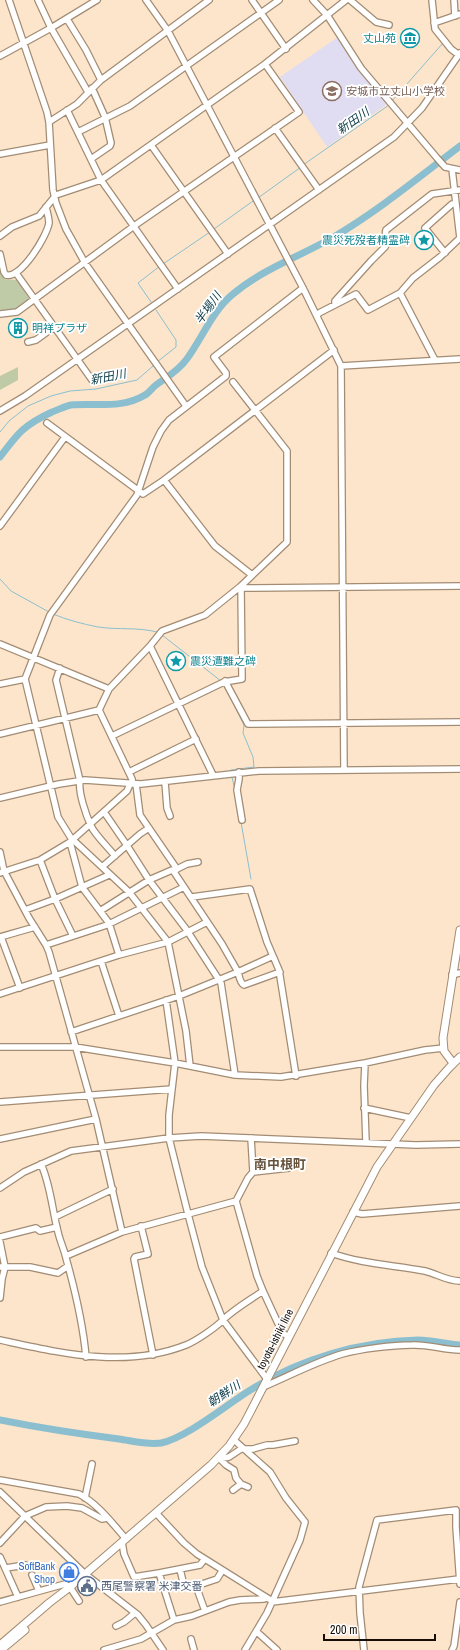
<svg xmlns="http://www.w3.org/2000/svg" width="460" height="1650" viewBox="0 0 460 1650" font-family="'Archivo Narrow','Noto Sans JP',sans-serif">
<rect width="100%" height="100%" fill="#fde5cb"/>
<path fill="#e0dcf2" d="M338,37L362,73L387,104L327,147L280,77Z"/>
<path fill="#bfcaa6" d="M0,261L4,279L17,280L30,300L15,311L0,313Z
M18,367V380L0,390V376Z"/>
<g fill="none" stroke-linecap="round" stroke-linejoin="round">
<path stroke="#8bbfcf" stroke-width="1" d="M392,101L443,43
M303,165L389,105
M258,198L301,167
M214,229L253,201
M163,264L210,232
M151,302L138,283L160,266
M156,310L176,340V347L157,362
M0,432L9,421L28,406L51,396L70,391L96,389L137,380L153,366
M0,579L11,591L49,612
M53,614C67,620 83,624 98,627C118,630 138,627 157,632
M162,635L221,681
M224,685L244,725L243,733L253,757L254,767L231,770
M232,777L235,790
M241,822L251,879"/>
<path stroke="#8bbfcf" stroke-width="7" d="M0,457C18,433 24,425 52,412C58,410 65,406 71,405C97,403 122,409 145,395C149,393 152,388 156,385C167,377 178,371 186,360C202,339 212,311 233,294C261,270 300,256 332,238C378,211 418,178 460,146
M0,1420C40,1428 79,1434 119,1439C133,1441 148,1445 161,1443C188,1437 227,1404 252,1389C300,1359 361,1341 418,1340C432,1340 446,1344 460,1345"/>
<g stroke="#a28c74" stroke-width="8">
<path id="minor" d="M9,0L47,112L49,122L53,190L56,203L66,229L85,263L186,406
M38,0L51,28L88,92
M146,0L168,31L303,288L341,366L344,770
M252,0L286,49
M313,0L327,15L361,68L437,158L445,167L460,170
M350,0L376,22L389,25
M432,0L435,29L451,49L459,55
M454,0L455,16
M67,19L86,50L101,80
M434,23L460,14
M0,56L51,28L97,0
M67,110L101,180L178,289
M49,122L77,104L101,80L209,0
M275,128L319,190
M78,132L130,106L279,0
M151,145L228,254
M0,154L50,145
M91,159L110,146L111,143L105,117L92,88
M452,169L460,238
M0,236L12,227L39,216L56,195L101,180L265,64L346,0
M445,253L425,228L452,204H455
M0,254L4,272L6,275C21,279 47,236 49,223C49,218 47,212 46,207
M16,273L92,380
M400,293L435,360
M335,304V301L371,261L385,247C389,242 384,236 386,230L432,194L460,190
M0,314L17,312L134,226L299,112L265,64
M317,316L319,313L356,294L368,310L400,293L413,278L440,257L460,238
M28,342L36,340L54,327
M341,366L460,359
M0,411L25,396L394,137L422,108L460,53
M47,423L143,494L164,480L334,350
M164,480L215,546L252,575
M0,526L65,437
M241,586L245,588L460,586
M0,644L109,689
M150,646L213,775
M60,668L56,680L80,781C78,792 86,815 91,826C95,835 109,848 115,856
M225,681L248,724L460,722
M0,684L25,679
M0,734L99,710
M112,736L224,682L242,679L241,586
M129,772L196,739
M239,772V779L237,790L242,820
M165,782L167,808L170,816
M133,784L132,779L99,710L109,689L150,646L162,631L205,615L241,586L287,542V451L233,382
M136,784L140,815L177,869L174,872L184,887
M0,798L59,784L85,780L141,784L259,771L460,769
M104,812L126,844L149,880L186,929L221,983L235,1075
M70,842L82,887L109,923L119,955
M0,852L4,871L29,918L46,945L49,952L96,1119L122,1232
M40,860L55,899L73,936
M102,867L140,834L149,828
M177,869L187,864L198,862
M0,873L40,860L70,842L127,791L130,784
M192,897L250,889L267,942L279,970L296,1076
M25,910L55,899L109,875
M100,911L149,880L172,870L175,871
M0,937L35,927
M1,937L20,988
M46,945L107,925L184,887L222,944L238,972L179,996L71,1032
M273,956L238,972C239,976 240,983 244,985L280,972
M101,961L119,1016
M452,975L460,973
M0,994L119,955L168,942L207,922
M166,1000L175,1063L169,1115V1138L188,1214L202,1267L223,1320L267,1379
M0,1047H75L175,1063L235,1075L281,1077L365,1063L425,1050L444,1048
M365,1063L364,1086L366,1142
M190,1066L186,1031L168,942L129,892L71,838L58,817L25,679L50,615L137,495L153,447L161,431L169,420L226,376V373L214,357L303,288
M0,1102L172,1089
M364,1108L411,1118
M251,1138L253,1172
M0,1139L96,1119
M41,1164C51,1186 52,1210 58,1232C60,1241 64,1249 66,1258C75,1290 83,1324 86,1357
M0,1188L24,1172L71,1151L169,1138L201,1136L416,1145L460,1144
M353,1212L362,1214L460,1206
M55,1217L113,1189
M141,1226L148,1254L135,1257L134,1259L153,1355
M0,1237L36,1228L40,1231L57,1227
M0,1242L5,1267L2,1279L0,1298
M331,1253C362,1264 393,1265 425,1271C437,1274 447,1281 460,1281
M66,1256L122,1232L236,1201
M0,1267H30L58,1273L68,1266
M288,1337L282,1332L263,1291L257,1276L236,1201L248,1178L253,1172L289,1168
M0,1340C61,1353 125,1369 186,1345C196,1341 215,1328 223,1320C234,1309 250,1300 263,1291
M263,1387C289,1376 315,1362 342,1354C361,1349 392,1345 412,1345C428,1344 443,1350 460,1350
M234,1440L270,1472L286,1498L305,1522L300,1540L267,1613L245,1650
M218,1459L229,1457L241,1449H253L267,1445H273L295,1441
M220,1459L226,1465L234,1470L236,1478L241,1484L233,1490
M0,1480L79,1494C98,1504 112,1523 126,1539
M241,1484L248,1487
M0,1492L85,1574L138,1615L146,1625L163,1650
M85,1498L92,1464
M156,1513L184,1543L197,1554L269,1599
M122,1542L124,1554L134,1577L159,1573
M0,1543L25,1516L46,1507L67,1506L82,1508L102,1519L107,1518
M0,1557L18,1597
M6,1568L25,1565
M180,1569L184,1586
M32,1575L39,1591
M0,1602L65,1584L70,1587L79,1601
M272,1602L459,1579
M205,1611L196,1586L217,1579L222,1571
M174,1620L159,1573L200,1565L204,1560
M116,1626L124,1622L135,1613
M257,1632L277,1650
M191,1639L194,1650
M104,1650L141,1639L174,1620L192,1616L229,1602L240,1600L264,1599L267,1598
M364,1650L360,1613L359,1587L377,1520L456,1510V1527L460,1584
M452,1650L454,1646L460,1602"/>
</g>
<g stroke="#a28c74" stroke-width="9">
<path id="major" d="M453,1063L444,1051L443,1038L460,930
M0,1645L49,1603L70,1587L211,1465L229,1446L244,1424L377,1167L434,1085L449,1068L460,1057
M1,1650L25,1630"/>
</g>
<use href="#minor" stroke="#fff" stroke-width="5.5"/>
<use href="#major" stroke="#fff" stroke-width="7"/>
</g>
<defs>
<g id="museum-ring" transform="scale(1)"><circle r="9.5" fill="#fff" stroke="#0f9aa8" stroke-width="1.5"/><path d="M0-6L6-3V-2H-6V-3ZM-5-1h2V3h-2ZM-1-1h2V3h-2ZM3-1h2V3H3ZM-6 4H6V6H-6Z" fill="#0f9aa8"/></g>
<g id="school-ring" transform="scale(1)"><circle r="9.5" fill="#fff" stroke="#8d6e63" stroke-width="1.5"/><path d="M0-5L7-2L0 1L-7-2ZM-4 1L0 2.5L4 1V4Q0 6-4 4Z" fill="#8d6e63"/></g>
<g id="sight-ring" transform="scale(1)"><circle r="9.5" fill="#fff" stroke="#0f9aa8" stroke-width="1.5"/><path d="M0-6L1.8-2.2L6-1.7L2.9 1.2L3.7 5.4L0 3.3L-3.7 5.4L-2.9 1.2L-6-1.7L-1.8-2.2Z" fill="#0f9aa8"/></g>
<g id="building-ring" transform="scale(1)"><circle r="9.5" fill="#fff" stroke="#0f9aa8" stroke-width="1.5"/><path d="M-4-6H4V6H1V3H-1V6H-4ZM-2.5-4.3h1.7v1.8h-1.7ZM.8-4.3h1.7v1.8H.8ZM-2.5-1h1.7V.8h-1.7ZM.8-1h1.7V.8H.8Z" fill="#0f9aa8"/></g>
<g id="shop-ring" transform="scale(1)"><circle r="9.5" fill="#fff" stroke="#3f7fe0" stroke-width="1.5"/><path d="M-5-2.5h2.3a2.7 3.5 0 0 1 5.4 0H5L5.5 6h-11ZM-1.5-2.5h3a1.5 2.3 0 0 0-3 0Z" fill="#3f7fe0"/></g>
<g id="civic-ring" transform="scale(1)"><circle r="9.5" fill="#fff" stroke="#5c6f8a" stroke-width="1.5"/><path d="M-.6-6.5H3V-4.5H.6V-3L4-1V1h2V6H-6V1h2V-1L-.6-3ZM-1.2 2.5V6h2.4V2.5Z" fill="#5c6f8a"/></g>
</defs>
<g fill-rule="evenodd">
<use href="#museum-ring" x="410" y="38"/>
<use href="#school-ring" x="332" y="91"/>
<use href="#sight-ring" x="424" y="240"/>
<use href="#building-ring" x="18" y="328"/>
<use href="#sight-ring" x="176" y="661"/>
<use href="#shop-ring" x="69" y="1572"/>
<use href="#civic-ring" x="87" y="1586"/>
</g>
<g text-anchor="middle" stroke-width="3.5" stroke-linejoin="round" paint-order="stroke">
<g font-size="11" fill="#0d838f" stroke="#fff" text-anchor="end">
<text x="396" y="42">丈山苑</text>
<text x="410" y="244">震災死歿者精霊碑</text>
<text x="32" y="332" text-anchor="start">明祥プラザ</text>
<text x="190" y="665" text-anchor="start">震災遭難之碑</text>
</g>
<g font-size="11" fill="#785e54" stroke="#fff" text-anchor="start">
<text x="346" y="95">安城市立丈山小学校</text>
</g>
<g font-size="11" fill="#160e06" stroke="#fff">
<text transform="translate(275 1339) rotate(-63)" y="4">toyota-ishiki line</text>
</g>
<g font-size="11" fill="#366cbe" stroke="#fff" text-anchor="end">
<text x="55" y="1570">SoftBank<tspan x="55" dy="13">Shop</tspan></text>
</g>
<g font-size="11" fill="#4e5e75" stroke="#fff" text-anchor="start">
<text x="101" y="1590">西尾警察署 米津交番</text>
</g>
<g font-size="12" font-style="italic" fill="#0b3b47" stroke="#fff">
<text transform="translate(353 121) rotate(-35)" y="4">新田川</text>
<text transform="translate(208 308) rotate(-54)" y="4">半場川</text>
<text transform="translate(108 377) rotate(-11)" y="4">新田川</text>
<text transform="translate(224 1394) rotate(-33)" y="4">朝鮮川</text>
</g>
<g font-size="13" font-weight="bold" fill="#67533d" stroke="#fff">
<text x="280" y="1169">南中根町</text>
</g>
</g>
<path d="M324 1634v6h111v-6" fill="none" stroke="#160e06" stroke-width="2"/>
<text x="330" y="1634" font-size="12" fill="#160e06" stroke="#ffffff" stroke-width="3" paint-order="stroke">200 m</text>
</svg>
